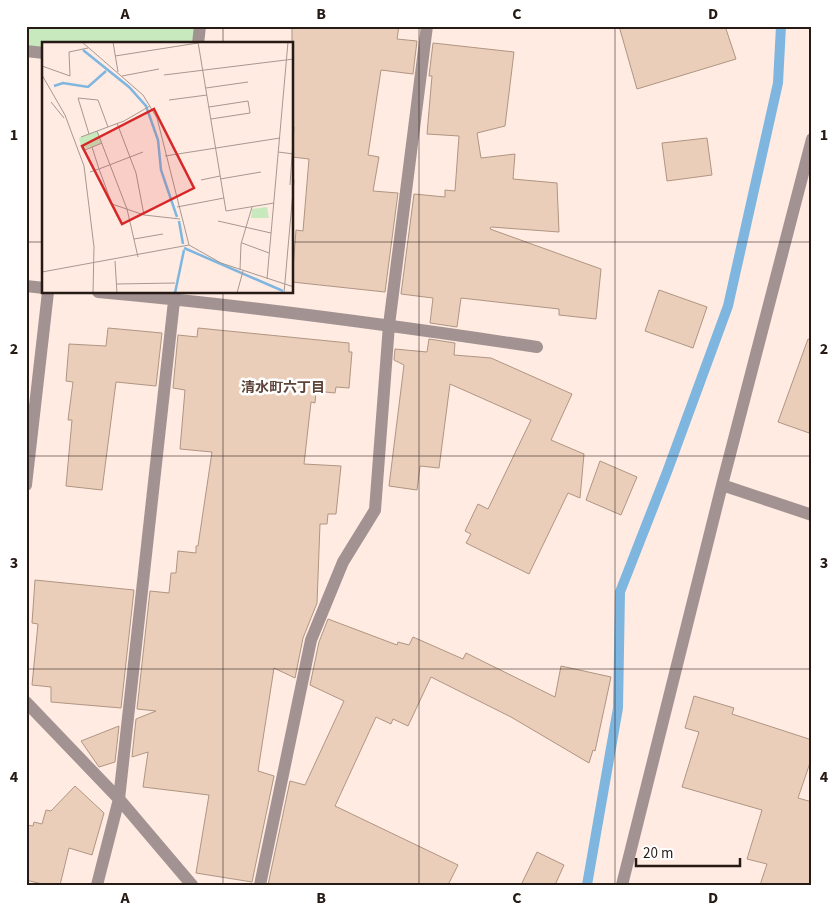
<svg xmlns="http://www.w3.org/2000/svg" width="838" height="911" viewBox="0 0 838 911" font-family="'Source Sans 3','Noto Sans JP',sans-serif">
<rect width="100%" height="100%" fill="#ffebe2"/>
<path fill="#c8e8be" d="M26,26H200L198,44H44V51L26,49Z"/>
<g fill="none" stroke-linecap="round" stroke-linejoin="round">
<path stroke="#7eb6df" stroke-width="10" d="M587,885L618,708L620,592L667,472L728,306L778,83L781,26"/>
</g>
<path fill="#eaceba" stroke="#af9582" d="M292,26H399L397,39L417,41L413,74L381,70L368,155L379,157L373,191L398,193L385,292L292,282L296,230L303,231L309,159L292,157Z
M619,26H725L736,59L637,89Z
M433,43L514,52L505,126L477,133L481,158L515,154L513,179L557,183L559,232L491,227L490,229L601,269L596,319L559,315V309L461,298L457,327L430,323L433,298L401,294L414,194L445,197V190L455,191L459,136L427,134L432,76H429Z
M707,138L712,175L667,181L662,143Z
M659,290L707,307L693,348L645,331Z
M108,328L162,333L156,386L116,382L102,490L66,486L72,420H68L73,382L66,381L69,344L106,346Z
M198,328L349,343V352H352L349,388L336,387L335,393L316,391L315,403L311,402L304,464L341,466L336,514H328L327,524H320L317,603L303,638L295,678L274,668L258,771L274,776L252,882L196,873L209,795L143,787L148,752L132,757L136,719L156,711L137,709L150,591L169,593L171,573H176L178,551L196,553V546H198L212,452L180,449L185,390L173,388L178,335L197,337Z
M429,339L455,343L454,355L491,358L572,394L551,440L584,454L580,498L568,493L529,574L466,543L471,534L465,531L478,504L488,509L531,420L450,384L439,468L420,466L417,490L389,486L404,365L394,360L395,349L427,352Z
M808,339L812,340V434L778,422Z
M600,461L637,477L621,515L586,500Z
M35,580L134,590L121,708L51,702V687L32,685L38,624L32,623Z
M328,619L397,645L398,642L409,645L413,637L463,659L466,653L555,697L561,666L611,677L595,751L593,750L589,763L511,717L431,677L408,726L393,719L391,724L376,717L335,806L458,865L448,885H268L290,781L305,785L344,701L310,685L319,642Z
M694,696L734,708L732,714L812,740V757L798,798L812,802V885H760L767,864L747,859L762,810L682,787L699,732L685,728Z
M119,726L115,762L99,767L81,741Z
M75,786L104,813L92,855L69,848L60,885H46L26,880V825L33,826L34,822L42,824L46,810L51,811Z
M537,852L564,865L555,885H521Z"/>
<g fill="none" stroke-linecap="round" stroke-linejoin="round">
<path stroke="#a29292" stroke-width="12" d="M198,44L200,26
M26,51L44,53
M26,286L44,288
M98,292C245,305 391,325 537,347
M26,485L48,292
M722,485L812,515
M26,702L119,799L192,885
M97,885L119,799L175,292
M260,885L311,640L343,562L375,510L389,325L427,26
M622,885L722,485L812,139"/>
</g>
<path fill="none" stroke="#261a15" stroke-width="1" stroke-opacity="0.55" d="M223,26V44M419,26V885M615,26V885M26,242H44M292,242H812M223,292V885M26,456H812M26,669H812"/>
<g text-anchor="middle" stroke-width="5" stroke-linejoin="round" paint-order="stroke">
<g font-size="14" font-weight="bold" fill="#5f4539" stroke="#fff">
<text x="283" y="392">清水町六丁目</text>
</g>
</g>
<g transform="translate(42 42)">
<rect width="251" height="251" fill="#ffebe2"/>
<path d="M55,89L60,101L40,108L37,96ZM225,165L227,176H209L210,167Z" fill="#c8e8be"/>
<path fill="none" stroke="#7eb6df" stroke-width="2.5" d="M41,8L87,45L104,64L116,98L119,128L135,175M12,44L21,41L46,45L64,29M137,179L141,202M142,206L241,249M133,251L142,208"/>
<path fill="none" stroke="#a89790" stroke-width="1" d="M40,0L101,53L115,76L147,203L179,221L252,245M71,0L76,30M156,0L184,169L232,161M73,14L156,1M0,24L28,34L27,10L46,6M0,33L23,73L42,124L52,205L51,251M122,33L252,17M80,34L117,27M164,46L206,40M127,58L165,53M9,60L22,76M167,65L206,59L208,71L169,77M75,81L94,131L102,173M55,89L85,167L96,215M47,92L36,56L56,58L66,85M39,95L82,79L108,64M50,105L57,127L101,110M43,108L60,101M236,110L252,112M123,114L238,96M48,130L57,127L70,162L102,173L138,177M178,137L219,130M159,138L178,134M248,143L252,85M135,165L182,156M176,179L229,191M92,197L121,192M200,201L227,211M73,219L75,251M198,228L199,202L210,165M0,230L147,203M225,237L246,0M74,242L133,241M195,251L201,229M242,251L252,138"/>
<path fill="#d62828" fill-opacity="0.15" stroke="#d62828" stroke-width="2.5" d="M112,67L152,146L80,182L40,104Z"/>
<rect width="251" height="251" fill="none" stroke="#261a15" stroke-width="2.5"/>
</g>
<rect width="838" height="911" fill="none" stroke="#ffffff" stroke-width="55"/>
<path d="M636 858v8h104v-8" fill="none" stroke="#261a15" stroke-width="2.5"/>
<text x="643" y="858" font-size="15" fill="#261a15" stroke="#ffffff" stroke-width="4" paint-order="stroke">20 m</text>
<rect x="28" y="28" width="782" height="856" fill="none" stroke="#261a15" stroke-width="2"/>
<g font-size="16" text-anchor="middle" font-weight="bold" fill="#261a15">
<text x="125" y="19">A</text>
<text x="321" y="19">B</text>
<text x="517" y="19">C</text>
<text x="713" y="19">D</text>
<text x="14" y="140">1</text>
<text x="824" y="140">1</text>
<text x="14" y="354">2</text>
<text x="824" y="354">2</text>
<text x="14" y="568">3</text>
<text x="824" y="568">3</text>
<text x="14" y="782">4</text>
<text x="824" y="782">4</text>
<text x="125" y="903">A</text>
<text x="321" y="903">B</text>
<text x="517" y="903">C</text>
<text x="713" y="903">D</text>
</g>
</svg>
